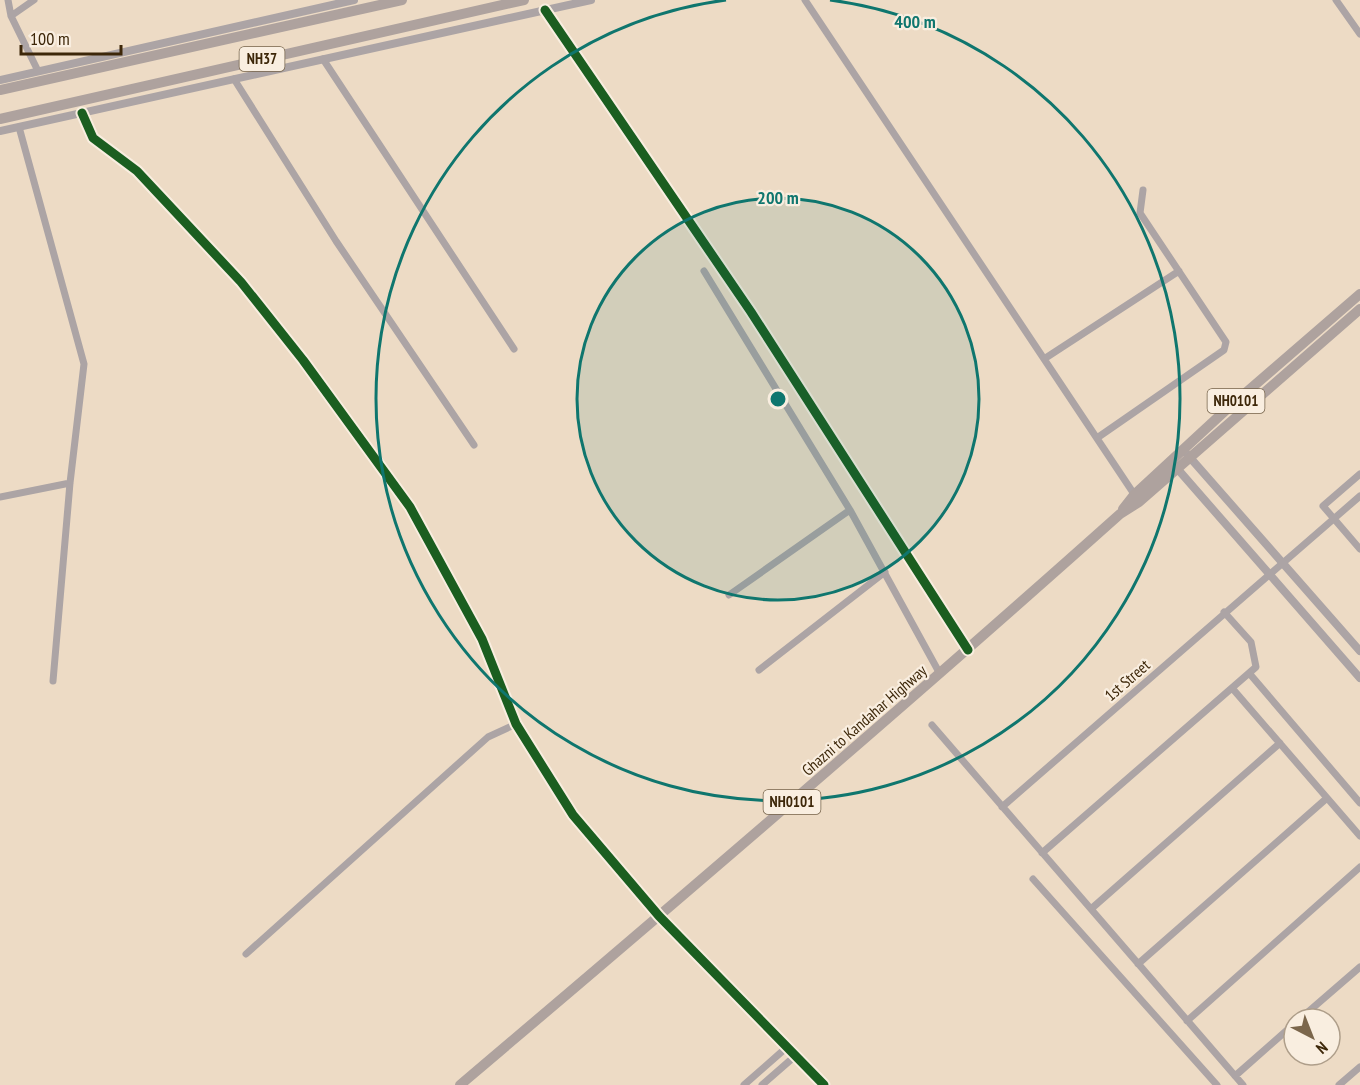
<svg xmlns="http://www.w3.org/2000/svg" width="1360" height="1085" viewBox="0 0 1360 1085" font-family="'PT Sans Narrow',sans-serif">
<rect width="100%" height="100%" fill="#eddbc5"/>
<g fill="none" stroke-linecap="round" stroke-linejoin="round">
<path stroke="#aca4a5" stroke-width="7" d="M8,0L11,16L38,71
M805,0L1136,497
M1336,0L1360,34
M545,10L751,312L968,650
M11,16L34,0
M323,59L514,349
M234,79L336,241L474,445
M82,113L93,138L137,171L241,282L303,360L410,507L482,639L516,724L573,815L659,916
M19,127L84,364L70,483L53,681
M704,271L850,510L940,674
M1044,359L1179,271
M1097,438L1224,350L1226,342L1140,213L1143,190
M1360,474L1323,506L1360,549
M0,497L70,483
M729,595L850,510
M759,670L885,572
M1249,673L1360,803
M1232,688L1360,836
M932,725L1243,1085
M1002,807L1360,496
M1042,853L1256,667L1251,642L1224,612
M1033,879L1217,1085
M1091,909L1280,743
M246,954L488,737L516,724
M1138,964L1327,798
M1300,1019L1360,967
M1187,1021L1360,867
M1235,1076L1294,1024
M744,1085L786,1048
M762,1085L794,1057
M1339,1085L1360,1067"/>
<path stroke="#aca4a5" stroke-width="8" d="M0,80L354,0
M0,131L591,0
M1186,453L1360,651
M1175,466L1360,678
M659,916L824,1085"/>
<path stroke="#aea29e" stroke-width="10" d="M0,90L402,0
M0,119L524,0
M1123,509L1134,495L1227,409L1360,294
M460,1085C682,897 903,708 1120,514L1139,502L1360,309"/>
<g stroke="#f9eee0" stroke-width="13">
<path id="cycleway" d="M545,10L751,312L968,650
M82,113L93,138L137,171L241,282L303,360L410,507L482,639L516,724L573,815L659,916L824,1085"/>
</g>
<use href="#cycleway" stroke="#1b5e20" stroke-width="9"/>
</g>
<circle cx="778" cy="399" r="201" fill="#0f766e" fill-opacity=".12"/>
<g fill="none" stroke="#0f766e" stroke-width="3">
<circle cx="778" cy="399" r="201"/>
<path d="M830 0A402 402 0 1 1 726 0"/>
</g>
<g text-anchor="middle" stroke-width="4.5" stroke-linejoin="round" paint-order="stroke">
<g fill="#f9eee0" stroke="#75634a" stroke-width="1.5">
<rect x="239.5" y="47" width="45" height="24" rx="4.5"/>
<rect x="1207.5" y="389" width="57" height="24" rx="4.5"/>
<rect x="763.5" y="790" width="57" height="24" rx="4.5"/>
</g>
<g font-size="15" font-weight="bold" fill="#3d2709">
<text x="262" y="64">NH37</text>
<text x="1236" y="406">NH0101</text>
<text x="792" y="807">NH0101</text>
</g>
<g font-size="16" fill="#3d2709" stroke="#f9eee0">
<text transform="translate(1127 680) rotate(-41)" y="6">1st Street</text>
<text transform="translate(864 720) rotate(-41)" y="6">Ghazni to Kandahar Highway</text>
</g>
</g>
<circle cx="778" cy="399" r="9" fill="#0f766e" stroke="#f9eee0" stroke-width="3"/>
<g font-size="18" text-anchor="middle" font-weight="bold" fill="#0f766e" stroke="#f9eee0" stroke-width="4.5" stroke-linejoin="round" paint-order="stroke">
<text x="915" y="28">400 m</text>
<text x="778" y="204">200 m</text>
</g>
<g transform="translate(1312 1037) rotate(138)"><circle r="28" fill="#f9eee0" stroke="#ae9e8a" stroke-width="1.5"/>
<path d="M0-4.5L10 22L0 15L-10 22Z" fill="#7b664b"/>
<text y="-9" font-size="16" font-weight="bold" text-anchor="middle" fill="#3d2709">N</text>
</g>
<path d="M21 45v9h100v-9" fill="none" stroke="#3d2709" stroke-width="3"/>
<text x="30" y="45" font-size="18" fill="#3d2709" stroke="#f9eee0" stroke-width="4.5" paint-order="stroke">100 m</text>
</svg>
